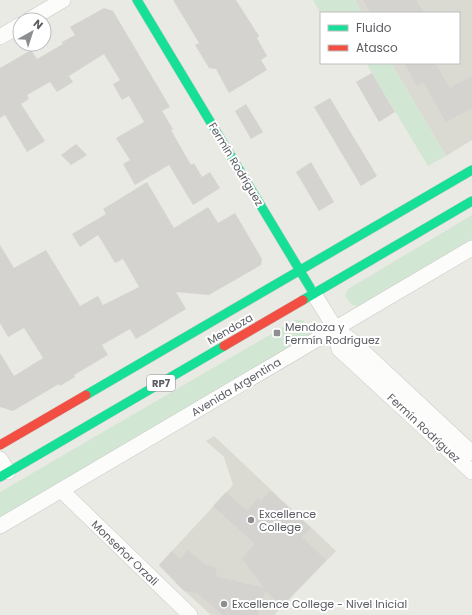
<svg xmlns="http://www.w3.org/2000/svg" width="472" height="615" viewBox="0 0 472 615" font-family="Poppins,sans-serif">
<rect width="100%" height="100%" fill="#eaeae4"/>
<path fill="#dadad2" d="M355,0H472V140L446,156L391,63H459V13H362Z
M214,436L336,551L274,615H211L179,586L159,565L233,485L224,457L206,441Z"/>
<path fill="#d2e6d4" d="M313,0H355L362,13L321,14Z
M366,63H391L446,156L428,166Z
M472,215V239L358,306L352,305L345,296L348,289Z
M295,320H303L311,331L308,340L0,518V492Z"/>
<path fill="#d4d3cf" d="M173,0H236L259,36L257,38L267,56L261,60L267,70L229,93L216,69L209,68L195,45L199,43Z
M363,0H416L424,13H371Z
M104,8L113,11L170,107L162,111L173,129L171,130L191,165L194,163L202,177L210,172L220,188L193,205L169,165L135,185L123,164L130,160L116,138L144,122L129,96L122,100L113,84L120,80L104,54L69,76L73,82L57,92L50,82L27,95L29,99L21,104L45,141L27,152L5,115L0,118V68L31,50L37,59L63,44L62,42L75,35L70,27Z
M404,63H435L450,88L472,76V108L446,122L423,82L417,86Z
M372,73L395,112L379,122L356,82Z
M330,98L377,176L361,186L314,107Z
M246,104L263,132L251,139L235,111Z
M76,144L87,155L71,165L61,155Z
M311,162L334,202L319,211L296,172Z
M147,182L174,228L208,207L218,223L235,213L262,259L261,265L209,295L176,292L186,309L136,339L130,329L102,345L108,355L74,375L75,377L60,386L59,384L13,411L0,407V353L14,376L43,358L24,328L8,337L0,323V245L14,268L46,250L80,306L98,296L103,305L139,287L123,259L115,263L98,235L80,247L72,234L106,214L103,209Z
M270,491L311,528L302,537L326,560L282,606L265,590L258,615H222L197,593L184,591L159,565L172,551L180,559L188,550L206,565L217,568L215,576L264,588L242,558L255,544L213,506L226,492L247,511L258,498L261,501Z"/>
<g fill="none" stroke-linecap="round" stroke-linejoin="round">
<g stroke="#c7c8c6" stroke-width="16">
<path id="street" d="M29,20L63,0
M0,37L20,25
M314,294L335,328L339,349L472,472
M335,328L353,342L472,453
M0,459L8,472
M61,490L190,615
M0,526L472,248"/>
</g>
<g stroke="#c7c7c6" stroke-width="10">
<path id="fast" d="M137,0L314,294
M303,300L472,201
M86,395L472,170
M0,477L224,346"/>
</g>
<g stroke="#c7c7c6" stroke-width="10">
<path id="jam" d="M224,346L303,300
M0,445L86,395"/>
</g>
<use href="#street" stroke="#fcfcfb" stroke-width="15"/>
<use href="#fast" stroke="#16e098" stroke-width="9"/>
<use href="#jam" stroke="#f24e42" stroke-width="9"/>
</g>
<g fill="#8c8e90" stroke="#fff" stroke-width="1.5">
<rect x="273" y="329" width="8" height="8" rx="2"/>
<circle cx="251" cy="520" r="4"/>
<circle cx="224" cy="604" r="4"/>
</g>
<g text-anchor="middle" stroke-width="4" stroke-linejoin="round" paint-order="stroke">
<rect fill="#fff" stroke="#8c8d91" stroke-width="1" x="147" y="375" width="28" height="16" rx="3"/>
<g font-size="10" font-weight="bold" fill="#5a5c62">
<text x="161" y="387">RP7</text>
</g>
<g font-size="11" fill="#5a5c62" stroke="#fff">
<text transform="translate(236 164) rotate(59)" y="4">Fermín Rodríguez</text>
<text transform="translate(230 329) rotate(-30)" y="4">Mendoza</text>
<text transform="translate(236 387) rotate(-31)" y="4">Avenida Argentina</text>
<text transform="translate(424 428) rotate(43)" y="4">Fermín Rodríguez</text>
<text transform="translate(125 553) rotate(44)" y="4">Monseñor Orzali</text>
</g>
<g font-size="11" fill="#5a5c62" stroke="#fff" text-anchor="start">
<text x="285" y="331">Mendoza y<tspan x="285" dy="13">Fermín Rodríguez</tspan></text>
<text x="259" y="518">Excellence<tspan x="259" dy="13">College</tspan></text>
<text x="232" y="608">Excellence College - Nivel Inicial</text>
</g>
</g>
<rect x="320" y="12" width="140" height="52" fill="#ffffff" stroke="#bdbec0"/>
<rect x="328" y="25" width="20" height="6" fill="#16e098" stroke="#bdbec0"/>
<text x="356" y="32" font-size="12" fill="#5a5c62">Fluido</text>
<rect x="328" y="45" width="20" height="6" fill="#f24e42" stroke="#bdbec0"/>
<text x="356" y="52" font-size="12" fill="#5a5c62">Atasco</text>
<g transform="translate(32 32) rotate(39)"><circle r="19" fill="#ffffff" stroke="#bdbec0"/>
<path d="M0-3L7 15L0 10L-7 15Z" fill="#8c8e90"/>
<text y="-6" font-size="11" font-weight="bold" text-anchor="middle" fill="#5a5c62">N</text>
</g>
</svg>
